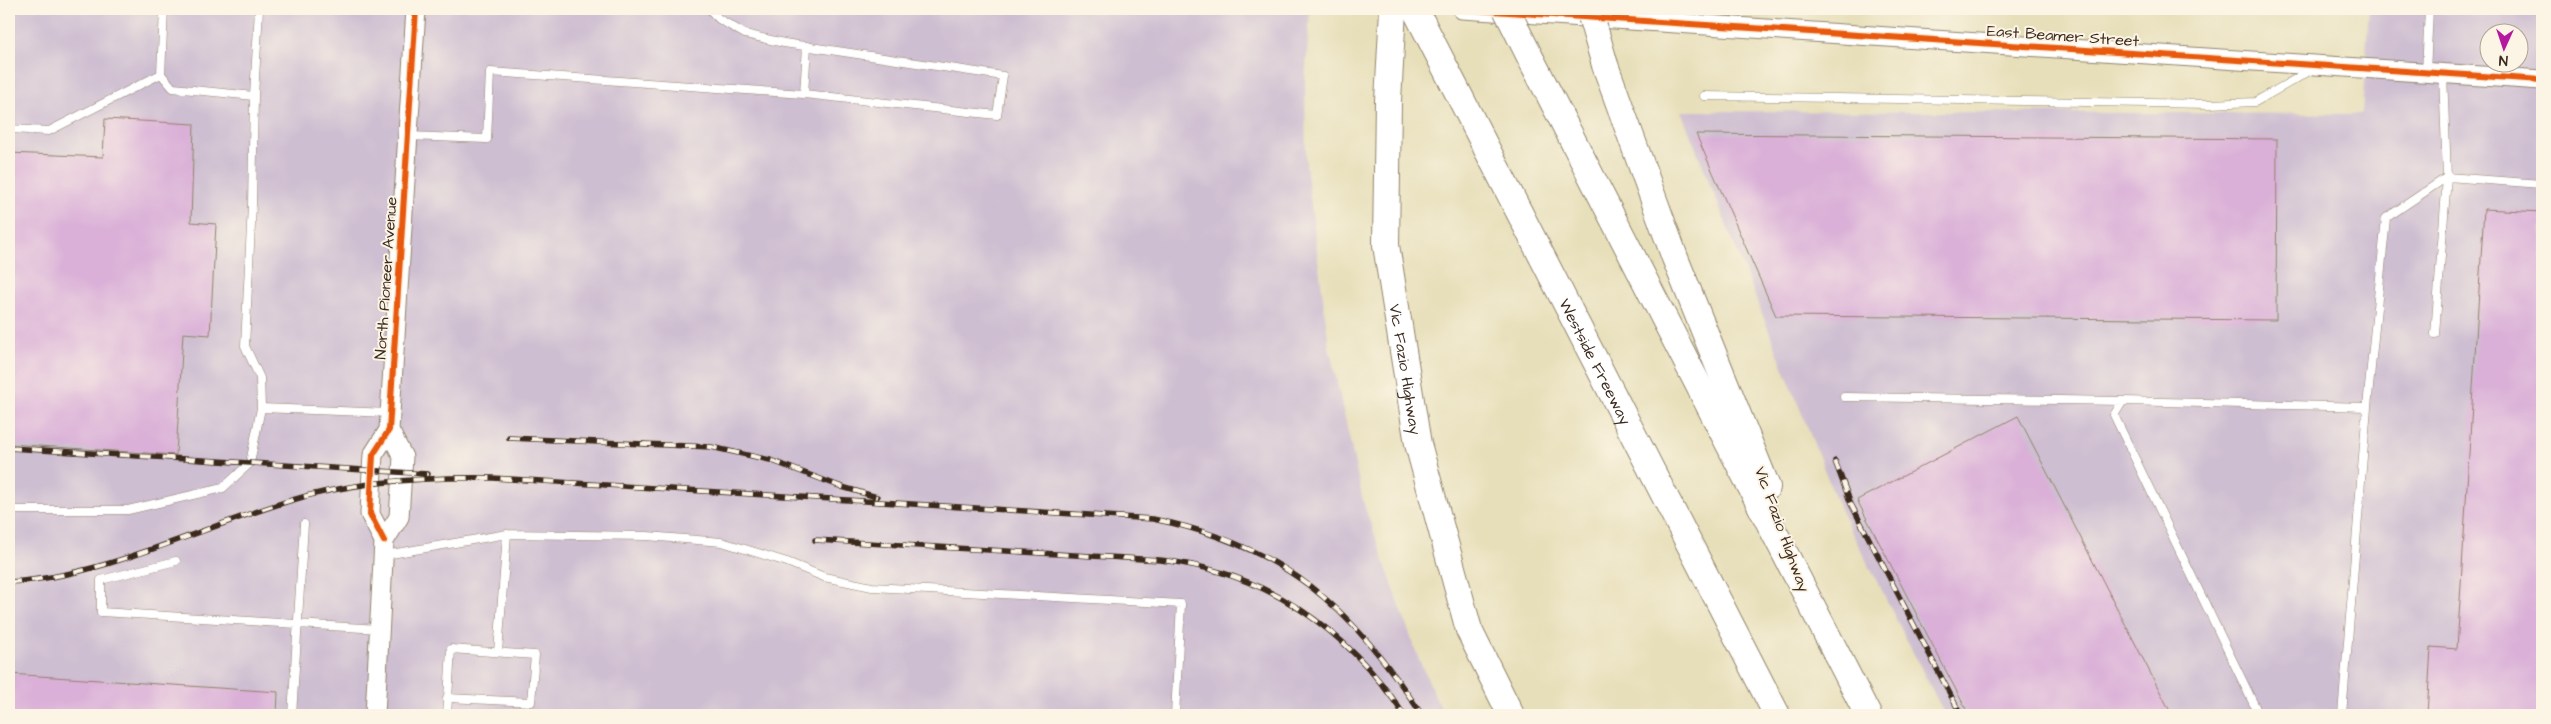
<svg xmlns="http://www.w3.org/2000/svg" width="2551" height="724" viewBox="0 0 2551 724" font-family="'Architects Daughter',sans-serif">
<rect width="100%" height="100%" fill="#fcf5e5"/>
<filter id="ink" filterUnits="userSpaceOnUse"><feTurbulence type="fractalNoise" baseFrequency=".02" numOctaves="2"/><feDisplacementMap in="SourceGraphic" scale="10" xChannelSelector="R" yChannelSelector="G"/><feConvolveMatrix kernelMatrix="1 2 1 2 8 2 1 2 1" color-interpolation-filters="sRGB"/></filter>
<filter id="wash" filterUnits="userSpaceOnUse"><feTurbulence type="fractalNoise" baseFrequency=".0096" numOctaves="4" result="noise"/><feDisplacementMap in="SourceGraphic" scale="20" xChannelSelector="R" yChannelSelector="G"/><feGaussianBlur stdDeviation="1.12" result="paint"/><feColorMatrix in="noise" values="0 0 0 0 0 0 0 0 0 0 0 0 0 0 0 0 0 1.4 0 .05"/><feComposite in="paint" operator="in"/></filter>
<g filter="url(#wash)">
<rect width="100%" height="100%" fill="#e7dfba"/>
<path fill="#cebed1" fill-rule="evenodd" d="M9,9H1310L1305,82L1306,165L1329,346L1364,505L1419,660L1444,715H9Z
M2369,9H2542V715H1945L1840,509L1681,111L2362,114ZM2488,32H2518V62H2488Z"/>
<g id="blocks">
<path fill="#dab0d8" d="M105,119L194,124L191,222L216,224L210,335L183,333L176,455L9,444V153L103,157Z
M1696,134L2277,139L2276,320L1776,316Z
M2484,209L2542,212V715H2427L2431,647L2457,649Z
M2018,416L2172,715H1969L1857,500Z
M9,674L278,692L277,715H9Z"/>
</g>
</g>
<g filter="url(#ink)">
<use href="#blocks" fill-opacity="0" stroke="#91846c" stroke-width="1"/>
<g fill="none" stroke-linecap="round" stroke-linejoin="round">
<g stroke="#91846c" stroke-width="9">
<path id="service" d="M709,9L719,19L745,34L784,43L1003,76L997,115L804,94L807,46
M2426,72L2429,9
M2443,74L2447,177L2542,184
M254,96L259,9
M1704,96L2210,104L2255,102L2313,69
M9,129L49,131L161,74L164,9
M408,136L487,139L490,72L804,94
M1844,397L2123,401
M261,408L391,413
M9,510H128L223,488L250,463L261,408L260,378L245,346L252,205L254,96L173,88L161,74
M385,555L507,534L647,536L722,542L787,562L824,577L872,587L1181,604L1175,715
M176,561L101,580V612L379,629
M498,652L507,534
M292,715L304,524
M447,715L451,649L535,655L531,702L447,698
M2259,715L2114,415L2123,401L2367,407L2386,218L2447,177L2435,334
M2342,715L2367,407"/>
</g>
<g stroke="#91846c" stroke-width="21">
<path id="tertiary" d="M1462,9L2542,80
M384,541L370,514L372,471L373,455L389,430L416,9
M375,715L384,541L399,517L403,457L389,430"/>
</g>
<g stroke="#91846c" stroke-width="28">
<g id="motorway">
<path id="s1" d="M1393,9L1388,101L1386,245L1418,444L1469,630L1511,715"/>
<path id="s2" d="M1415,9L1777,715"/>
<path d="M1532,61L1868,715"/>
<path d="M1605,65L1675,258L1767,487"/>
</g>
</g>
<use href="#service" stroke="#fff" stroke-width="8"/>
<use href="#tertiary" stroke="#fff" stroke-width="19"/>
<use href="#motorway" stroke="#fff" stroke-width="26"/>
<g stroke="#3b2a1e" stroke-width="5.5">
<path id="rail" d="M509,438L711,447L770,460L842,487L877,497
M9,448L428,474
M1835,461L1851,504L1961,715
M815,540L1160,560C1264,571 1348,629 1404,715
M9,582C104,577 199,528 289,501C354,481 426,477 493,478L1153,519C1284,545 1350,606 1422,715"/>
</g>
<use href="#rail" stroke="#fcf5e5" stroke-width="4" stroke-dasharray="11" stroke-linecap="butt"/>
<g stroke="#91846c" stroke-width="28" stroke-linecap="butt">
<path id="motorway-bridge" d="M1506,9L1532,61
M1589,9L1605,65"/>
</g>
<use href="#motorway-bridge" stroke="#fff" stroke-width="26"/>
<g stroke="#fcf5e5" stroke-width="9">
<path id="cycleway" d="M1462,9L2542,80
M384,541L370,514L372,471L373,455L389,430L416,9"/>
</g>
<use href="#cycleway" stroke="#e8590c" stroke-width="6"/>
</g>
</g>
<g text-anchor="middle" stroke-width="4" stroke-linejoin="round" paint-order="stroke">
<g font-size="16" fill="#3b2a1e" stroke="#fcf5e5">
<text transform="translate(2063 35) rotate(4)" y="6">East Beamer Street</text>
<text transform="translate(385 278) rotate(-86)" y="6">North Pioneer Avenue</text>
<text dy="6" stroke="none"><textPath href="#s2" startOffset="396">Westside Freeway</textPath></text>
<text dy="6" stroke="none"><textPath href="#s1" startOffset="362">Vic Fazio Highway</textPath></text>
<text transform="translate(1783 529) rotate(70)" y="6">Vic Fazio Highway</text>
</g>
</g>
<rect width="2551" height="724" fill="none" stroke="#fcf5e5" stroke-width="30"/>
<g transform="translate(2504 48) rotate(183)"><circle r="24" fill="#fcf5e5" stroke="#afa495"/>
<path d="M0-4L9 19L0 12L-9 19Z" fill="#b5179e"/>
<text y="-8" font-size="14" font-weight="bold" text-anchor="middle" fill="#3b2a1e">N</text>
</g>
</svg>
